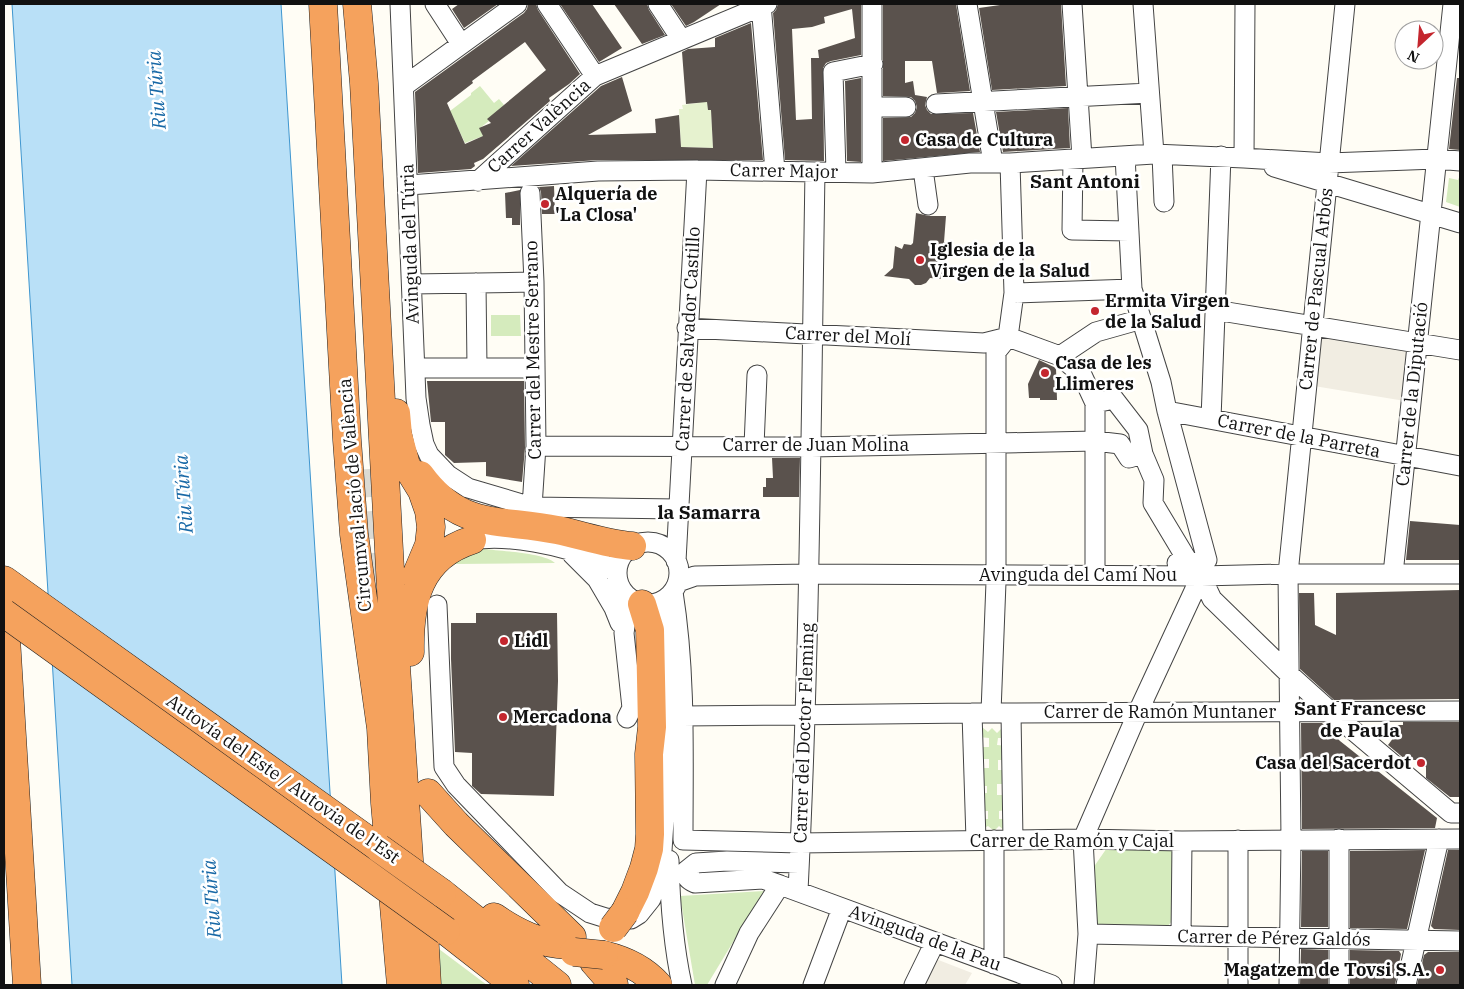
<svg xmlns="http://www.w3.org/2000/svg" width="1464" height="989" viewBox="0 0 1464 989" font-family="'IBM Plex Serif',serif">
<rect width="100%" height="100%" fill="#fffdf5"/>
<path fill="#d5ebbd" d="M480,86L494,103L499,99L504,105L488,120L489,121L480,128L483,136L465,143L450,111L471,95V93Z
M1460,175V207L1446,202L1449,178L1458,180Z
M491,315H520L521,336H491Z
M484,549C501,551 544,553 555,563L454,564L455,560Z
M982,727L988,732L992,728L997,733L1003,727L1008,738H998L997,745L1008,746V760H998V770H1007V784H997V795H1007V810L999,811V819H1008L1005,831L999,826L994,831L988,826L982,829L979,819H988V811H979V793H987V786H979L978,768H989V759H980V747H989V738L979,737V730Z
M1109,845L1172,848L1173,920L1165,929H1096L1093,868Z
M764,891L707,985H695L680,896Z
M431,943L487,985H436Z"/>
<path fill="#e6f2cf" d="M696,82H706L708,109L711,110L713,148L681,147L679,109H683L682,105L698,103Z"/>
<path fill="#f1ede2" d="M1321,320L1412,335L1405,401L1314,386Z
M923,954L972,973L965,985H907Z"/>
<path fill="#b9e0f7" stroke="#3f96cf" d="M12,4H281L342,985H72Z"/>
<path fill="#5a524d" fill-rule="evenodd" d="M459,4H498L464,28L452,9Z
M528,4H536L538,10L580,74L569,84L549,98L550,101L483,159L474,163L475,166L471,169L418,173L415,92L524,13L527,9ZM525,42L546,70L487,119L491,123L479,128L483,136L465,144L447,103L473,83L472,81Z
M560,4H592L622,48L599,62Z
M614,4H647L649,10L665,35L642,44Z
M671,4H721L694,22L686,26Z
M778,4H861V55L831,61L826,63L823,68L824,161L785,160L773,13L776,10ZM852,9L855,38L818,50L819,58H811L812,119L796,120L792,29L812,27L825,23L824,17Z
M883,4H956L970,91L937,93L932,61H905V83L913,81L915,95L927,97L925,105L927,110L931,114L973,113L980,152L883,161V118L911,117L915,113L917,107L915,101L911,97L883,96Z
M1007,4H1061L1066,86L992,90L979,8Z
M751,23L763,160H598L511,166L601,86L622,77L632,111L588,135L656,133L655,119L679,115L681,147L713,148L711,110H708L707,102L686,104L682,52L688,49L715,47V38Z
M861,78V162L847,161L845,81Z
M1457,78H1460V150L1449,149Z
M1068,108L1070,148L1003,152L996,112Z
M554,186L555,214H542L541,192L539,187Z
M520,190V225H512V218H506L505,193Z
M916,213L929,216H946L944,242L948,243L944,279L930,278L926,283L921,285H915L909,279L884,276L893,268L895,246L902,249L904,244L911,245L913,243Z
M1039,360L1056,368L1057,400H1040V398H1029L1028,384Z
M427,381H524L525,448L522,482L486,476V462L454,463L445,455V422H431Z
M772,458H800L799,497H763V487H766V478H773Z
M1410,521L1460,525V560H1406Z
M1460,590V699L1334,700L1300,669L1299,593H1314L1315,625L1336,635V593Z
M476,613H557L558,681L554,796L481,794L472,786V753L455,752L451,659V623H476Z
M1403,722H1460V797H1450L1426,778V767L1416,766V760H1406L1388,745L1394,737V725H1403Z
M1301,723H1322L1340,741L1437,818L1435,828L1302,829Z
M1425,850L1407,929L1350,928V851Z
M1448,850H1460V930L1434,929L1431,926Z
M1302,851H1328V927H1301Z
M1301,949L1328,950V985H1300Z
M1350,950L1399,951L1401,954L1395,985H1350Z
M1428,952H1460V985H1417L1424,955Z"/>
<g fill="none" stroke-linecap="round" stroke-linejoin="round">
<path stroke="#dbdad3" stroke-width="28" stroke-dasharray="28 14" stroke-linecap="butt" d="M369,469L380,624"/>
<g stroke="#444" stroke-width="21">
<path id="minor" d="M400,4L416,398L420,425L424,444L429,455L448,475L468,488L532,507L678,509
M435,4L461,44
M547,4L595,76
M658,4L681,39
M761,4L775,171
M967,4L993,163
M1072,4L1082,158
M1143,4L1154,154
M404,86L517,4
M936,104L1149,93
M873,107H906
M1162,155L1164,202
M1125,156L1132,289L1161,382L1167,411L1207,560L1189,563H1177
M1244,158L1245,4
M1073,159L1072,230L1129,231
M1274,167L1460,223
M923,169L928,205
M836,172L833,72L873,64
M872,173V4
M478,181L595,76L767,4
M409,185L598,171L697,170L872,173L970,163H1010L1154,154L1244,158L1329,163L1436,159L1460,161
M530,193L534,282L536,446L532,507
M476,283L477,368
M412,284L534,282
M1014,293L1132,289
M1215,310L1460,350
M687,328L984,343L1008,337
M1008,337L1060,356L1082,375L1095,403V575
M1008,337L1014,293L1010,163
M1060,356L1096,332L1142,319
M415,368H534
M1095,403L1114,399L1138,430L1143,454
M1167,411L1460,466
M1211,419L1221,156
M536,446L811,447L1095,441L1120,444L1129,458L1143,454L1154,480L1153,503L1189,563
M754,446L757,375
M472,540C507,534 563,545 596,560C603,563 610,568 616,572
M617 573a31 31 0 1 1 62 0a31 31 0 1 1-62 0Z
M572,554L597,579L614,608L620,623
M676,561L697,170
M1393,574L1453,4
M1201,576L1212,599L1290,675L1330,711L1451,813H1460
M678,582L695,576L809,574L1201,576L1288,574H1460
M621,591L626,620L624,633L632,708L627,718
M673,592C686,673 683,758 683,840L800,843L1083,839L1182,841L1460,839
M437,605L444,767L456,785L560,893L590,913L606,918L631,919L639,914L651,899L657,883L661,865L666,792L665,679L662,601
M991,712L996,582V352L1008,337
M1011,713L1460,711
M682,716L972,713
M976,840L972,713H1011L1013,840
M994,840V964
M669,860C670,902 673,944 682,985
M780,885L763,879L695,883C688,880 686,878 686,871L696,863L727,861L799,863
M798,891C810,652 811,412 815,172
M1088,934L1460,941
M1181,936L1182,841
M725,985L749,933L780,885L1052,985
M813,985L842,908
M914,985L935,942
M1084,985L1088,934L1083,839L1138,712L1201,576
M1238,985V840
M1289,985L1291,839L1288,574L1345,4
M1339,985V839
M1406,985L1439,839"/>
</g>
<g stroke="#222" stroke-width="29">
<path id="highway" d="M323,4L347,440L354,534L381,728L385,803L401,985
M357,4L364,83L392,607L411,889
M396,413L398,435L406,465L422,491L429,511L431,527L429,545L416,576
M420,475C461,531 498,518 557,530C582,535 606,544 632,546
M4,580L379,848
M4,605L27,985
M410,652C409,601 419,557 472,540
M428,793L456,824L572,937
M442,893L557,985
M422,894L427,985
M625,912L635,892L644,868L649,849L650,834L649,754L652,727L650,630L642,604
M494,917C517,933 540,944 568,945
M446,931L515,985
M604,955C625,960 644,969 658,985
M594,962L614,985"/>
</g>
<use href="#minor" stroke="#fff" stroke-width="19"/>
<use href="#highway" stroke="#f5a25d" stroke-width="28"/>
<g stroke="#222" stroke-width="29" stroke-linecap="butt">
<path id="highway-bridge" d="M4,613L446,931
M379,848L442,893
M613,928L625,912
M574,952L604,955"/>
</g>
<use href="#highway-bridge" stroke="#f5a25d" stroke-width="28"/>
</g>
<g fill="#c4262e" stroke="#fff" stroke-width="2">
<circle cx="905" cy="140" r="5"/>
<circle cx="545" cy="204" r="5"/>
<circle cx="920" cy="260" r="5"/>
<circle cx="1095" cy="311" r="5"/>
<circle cx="1045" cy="373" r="5"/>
<circle cx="504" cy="641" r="5"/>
<circle cx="503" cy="717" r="5"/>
<circle cx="1421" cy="763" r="5"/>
<circle cx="1440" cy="970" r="5"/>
</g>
<g text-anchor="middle" stroke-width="5" stroke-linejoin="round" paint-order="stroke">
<g font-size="18" fill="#111" stroke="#fff">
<text transform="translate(539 126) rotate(-42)" y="6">Carrer València</text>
<text transform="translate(784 171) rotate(1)" y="6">Carrer Major</text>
<text transform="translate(410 244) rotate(-92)" y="6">Avinguda del Túria</text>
<text transform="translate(1316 289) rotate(-84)" y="6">Carrer de Pascual Arbós</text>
<text transform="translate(848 336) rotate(3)" y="6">Carrer del Molí</text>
<text transform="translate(688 339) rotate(-87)" y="6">Carrer de Salvador Castillo</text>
<text transform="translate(533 350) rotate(-91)" y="6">Carrer del Mestre Serrano</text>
<text transform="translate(1412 394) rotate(-84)" y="6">Carrer de la Diputació</text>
<text transform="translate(1299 436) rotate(11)" y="6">Carrer de la Parreta</text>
<text x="816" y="451">Carrer de Juan Molina</text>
<text transform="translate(355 495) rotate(-95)" y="6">Circumval·lació de València</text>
<text x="1078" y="581">Avinguda del Camí Nou</text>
<text x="1160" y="718">Carrer de Ramón Muntaner</text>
<text transform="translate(804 733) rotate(-88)" y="6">Carrer del Doctor Fleming</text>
<text transform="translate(283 779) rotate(35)" y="6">Autovía del Este / Autovia de l'Est</text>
<text x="1072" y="847">Carrer de Ramón y Cajal</text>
<text transform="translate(925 938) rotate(20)" y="6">Avinguda de la Pau</text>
<text transform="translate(1274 938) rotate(1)" y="6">Carrer de Pérez Galdós</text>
</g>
<g font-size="18" font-weight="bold" fill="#111" stroke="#fff" text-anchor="start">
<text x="915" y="146">Casa de Cultura</text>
<text x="555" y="200">Alquería de<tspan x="555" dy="21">'La Closa'</tspan></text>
<text x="930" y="256">Iglesia de la<tspan x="930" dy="21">Virgen de la Salud</tspan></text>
<text x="1105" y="307">Ermita Virgen<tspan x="1105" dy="21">de la Salud</tspan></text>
<text x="1055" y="369">Casa de les<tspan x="1055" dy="21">Llimeres</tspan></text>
<text x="514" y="647">Lidl</text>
<text x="513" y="723">Mercadona</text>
<text x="1411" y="769" text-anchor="end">Casa del Sacerdot</text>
<text x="1430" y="976" text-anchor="end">Magatzem de Tovsi S.A.</text>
</g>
<g font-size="19" font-style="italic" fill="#1768a6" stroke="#fff">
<text transform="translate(156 90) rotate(-94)" y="7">Riu Túria</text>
<text transform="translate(183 494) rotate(-94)" y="7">Riu Túria</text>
<text transform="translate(211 899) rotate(-94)" y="7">Riu Túria</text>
</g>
<g font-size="19" font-weight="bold" fill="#111" stroke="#fff">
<text x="1085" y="188">Sant Antoni</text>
<text x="709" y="519">la Samarra</text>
<text x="1360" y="715">Sant Francesc<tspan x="1360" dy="22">de Paula</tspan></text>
</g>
</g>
<rect width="1464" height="989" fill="none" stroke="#111111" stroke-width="10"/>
<g transform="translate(1419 45) rotate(206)"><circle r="24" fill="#ffffff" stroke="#a0a0a0"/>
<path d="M0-4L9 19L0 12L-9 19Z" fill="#c4262e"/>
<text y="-8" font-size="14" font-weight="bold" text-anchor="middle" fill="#111111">N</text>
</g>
</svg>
